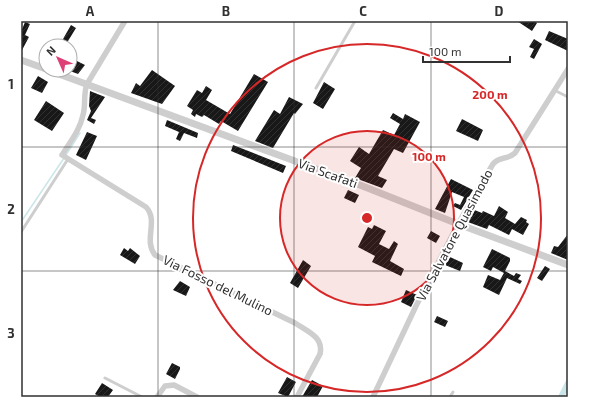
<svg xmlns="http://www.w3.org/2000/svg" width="589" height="418" viewBox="0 0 589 418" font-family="'Exo 2',sans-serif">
<defs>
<pattern id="building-hatch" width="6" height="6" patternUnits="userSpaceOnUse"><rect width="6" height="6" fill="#181818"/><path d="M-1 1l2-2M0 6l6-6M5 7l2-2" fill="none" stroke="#313131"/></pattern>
</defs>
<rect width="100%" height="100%" fill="#fff"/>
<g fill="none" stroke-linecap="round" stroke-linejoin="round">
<path stroke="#cbe6e9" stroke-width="1.5" d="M66,155L80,133
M21,222L64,158"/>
<path stroke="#cbe6e9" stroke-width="6" d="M561,397L568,383"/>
</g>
<path fill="url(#building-hatch)" d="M517,21H534L537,23L532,31Z
M25,22L30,24L25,35L29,37L21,52V32Z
M71,25L76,28L65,46H59Z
M549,31L568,39V51L545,40Z
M534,39L542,44L534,59L530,57L534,49L529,47Z
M73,59L85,65L78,74L70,71V64Z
M152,70L175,86L162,104L131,93L136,83L140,86Z
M254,74L268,82L238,131L221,121L219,124L204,115L202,117L196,114L195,117L191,114L193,110L187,106L197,90L202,93L206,86L212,90L206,100L230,114Z
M38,76L48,82L42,93L31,88Z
M324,82L335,89L323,109L313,103Z
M90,91L105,97L91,118L96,120L94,124L87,120L91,111L89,106Z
M289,97L303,104L295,114L294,113L273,148L255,141L274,110L280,114Z
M46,101L64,113L52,131L34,120Z
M393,113L403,119L405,114L420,122L403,153L394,149L378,176L387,180L382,188L355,178L361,168L350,161L359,147L369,154L383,130L394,135L400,124L390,118Z
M462,119L483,130L478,141L456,131Z
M167,120L198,133L197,138L184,133L180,141L176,139L179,132L165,126Z
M87,132L97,136L86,160L76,155Z
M233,145L286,166L283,173L231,151Z
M451,179L473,190L461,210L453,206L455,203L460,205L464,197L452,192L445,213L435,209Z
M348,190L359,195L355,203L344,198Z
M499,206L508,212L505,218L515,224L521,217L527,220L526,222L529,224L523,235L512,229L509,235L489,225L487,229L465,221L472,209L482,213L483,211L494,216Z
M374,225L386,231L379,244L389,249L394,241L398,244L390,261L404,269L401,276L372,262L375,256L358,247L368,227L372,229Z
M431,231L440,236L436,243L427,238Z
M568,234V260L551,253L554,246L558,247Z
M124,248L128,251L130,248L140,256L135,264L120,255Z
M492,249L510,258V261L504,273L493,267L491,271L483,267Z
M450,257L463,263L460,271L445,265Z
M303,260L311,266L298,288L290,283Z
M545,266L550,269L542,281L537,278Z
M505,271L514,276L516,273L521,275L518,279L522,281L520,284L507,278L499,295L483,287L488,275L500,280Z
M180,281L190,287L186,296L173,290Z
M406,290L417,295L411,307L401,302Z
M437,316L448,321L445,327L434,322Z
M172,363L180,367V369L175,379L166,374Z
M287,377L296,382L288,397L278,393Z
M312,380L323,386L317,397H302Z
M102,383L113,390L108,397H100L95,394Z"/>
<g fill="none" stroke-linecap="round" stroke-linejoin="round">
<path stroke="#cecece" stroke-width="3" d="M316,88L355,21
M554,90L568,97
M21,232L68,159
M105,378L142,397
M450,397L453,392"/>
<path stroke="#cecece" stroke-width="5.5" d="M125,21L87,84C83,94 86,105 83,115C80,130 70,142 62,155L146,207C159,221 143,240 155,255L295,323C307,331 324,337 320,354L297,397
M157,397L165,386L174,385L197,397
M373,397L416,306L458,224L493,164C499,156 508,160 515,153L568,69"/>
<path stroke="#cecece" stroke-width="7" d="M21,60L46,69
M48,70L360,185L458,224L568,265"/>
</g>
<path fill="none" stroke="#313131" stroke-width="1" stroke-opacity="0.55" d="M158,21V397M294,21V397M431,21V397M21,147H568M21,271H568"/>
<circle cx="367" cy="218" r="87" fill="#d62828" fill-opacity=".12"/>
<g fill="none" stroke="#d62828" stroke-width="2">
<circle cx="367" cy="218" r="87"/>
<circle cx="367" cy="218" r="174"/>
</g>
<g text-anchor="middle" stroke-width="4" stroke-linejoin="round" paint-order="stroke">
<g font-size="13" fill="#313131" stroke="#fff">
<text transform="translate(328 173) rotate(20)" y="5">Via Scafati</text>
<text transform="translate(454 235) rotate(-62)" y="5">Via Salvatore Quasimodo</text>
<text transform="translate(218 285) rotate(26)" y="5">Via Fosso del Mulino</text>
</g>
</g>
<circle cx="367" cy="218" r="6" fill="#d62828" stroke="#fff" stroke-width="2"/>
<g font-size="12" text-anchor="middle" font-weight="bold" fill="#d62828" stroke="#fff" stroke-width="4" stroke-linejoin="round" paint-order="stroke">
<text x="490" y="99">200 m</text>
<text x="429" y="161">100 m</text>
</g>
<rect width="589" height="418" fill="none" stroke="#ffffff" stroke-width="44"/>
<g transform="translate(58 58) rotate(315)"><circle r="19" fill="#ffffff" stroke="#adadad"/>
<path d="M0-3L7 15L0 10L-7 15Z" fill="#dc4076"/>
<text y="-6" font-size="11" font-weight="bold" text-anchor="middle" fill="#313131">N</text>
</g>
<path d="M423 56v6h87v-6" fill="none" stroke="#313131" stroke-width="2"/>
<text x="429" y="56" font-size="12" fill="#313131" stroke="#ffffff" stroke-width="3" paint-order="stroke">100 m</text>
<rect x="22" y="22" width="545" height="374" fill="none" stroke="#313131" stroke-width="1.5"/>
<g font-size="13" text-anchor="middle" font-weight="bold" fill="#313131">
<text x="90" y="16">A</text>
<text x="226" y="16">B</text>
<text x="363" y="16">C</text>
<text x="499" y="16">D</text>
<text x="11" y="89">1</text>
<text x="11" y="214">2</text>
<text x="11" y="338">3</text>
</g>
</svg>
